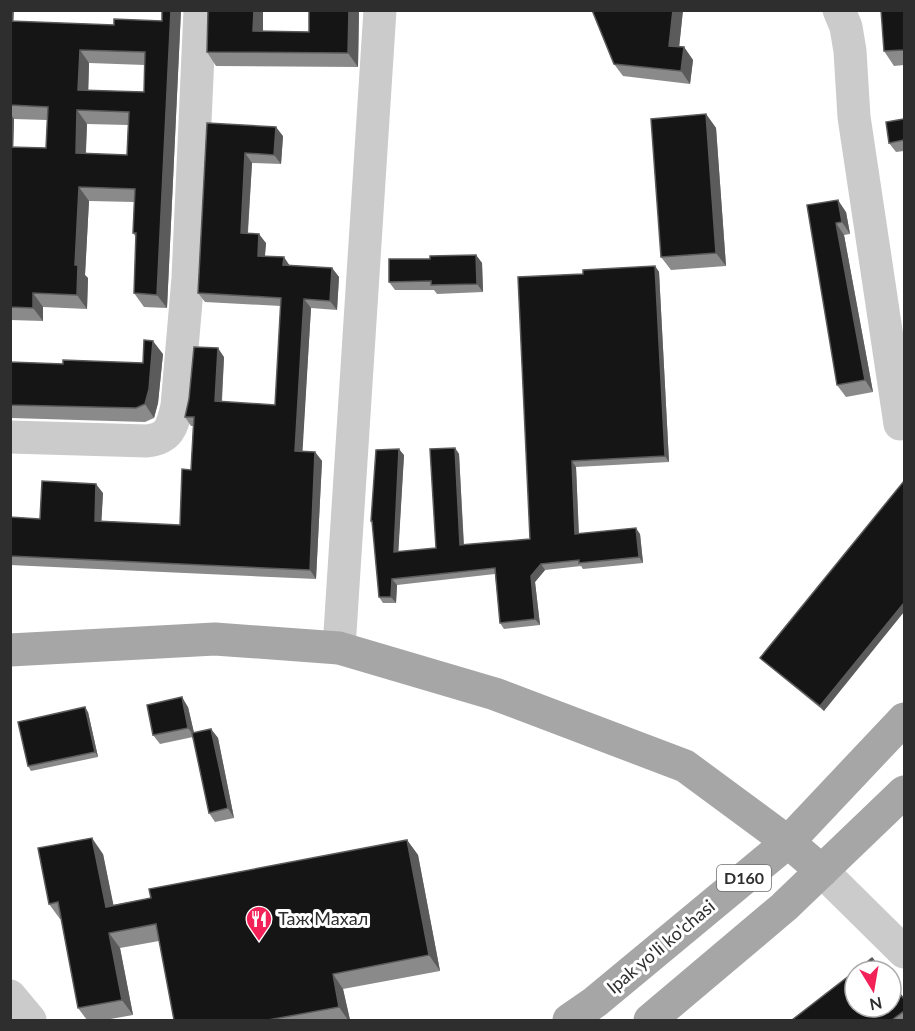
<svg xmlns="http://www.w3.org/2000/svg" width="915" height="1031" viewBox="0 0 915 1031" font-family="Lato,sans-serif">
<rect width="100%" height="100%" fill="#fff"/>
<g fill="none" stroke-linecap="round" stroke-linejoin="round">
<path stroke="#cbcbcb" stroke-width="33" d="M839,10L846,27L850,51L854,117L900,424
M10,437L147,441C170,438 172,427 177,406L188,278L200,10
M339,648L380,10
M822,871L904,952
M10,996L30,1020"/>
<path stroke="#a6a6a6" stroke-width="33" d="M10,650L215,639L339,648L495,694L685,766L788,842L822,871
M569,1020L595,1002L788,842L904,719
M650,1020L784,907L904,792"/>
</g>
<path fill="#8a8a8a" fill-rule="evenodd" d="M10,10L13,21L114,25L162,21V10H181L167,308L144,307L134,293L136,237L133,233L134,202L89,201L85,275L88,278L87,309L43,307V321L10,320ZM89,63L145,65L144,92L88,90ZM14,119L47,120L46,148L13,147ZM87,124L128,125L127,155L86,154Z
M359,10L358,67L216,66L207,52L263,31L309,32Z
M683,10L679,47H684L693,60L690,84L623,76L614,64Z
M904,10V65L894,66L884,51Z
M706,114L716,128L726,266L671,270L661,257Z
M904,119V151L896,152L889,143Z
M207,123L283,136L281,164L252,163L248,233L266,243L265,256L289,265L332,268L339,277L337,310L311,308L302,451L315,452L322,461L316,579L10,565V517L40,519L103,493L101,521L180,525L191,470L193,426H191L185,417L224,357L222,402L275,405L281,306L205,302L198,293Z
M807,205L846,212L850,234L844,235L873,392L846,397L837,385Z
M476,255L482,263L483,292L437,294L434,290H395L389,282L430,259Z
M655,266L659,272L669,462L576,467L579,534H640L643,563L583,569L581,566L545,570L535,582L540,625L504,629L500,623L495,574L397,585L396,603H383L379,597L373,524L371,521L404,455L398,552L436,548L455,448L459,454L464,545L530,539L583,274Z
M163,354L158,403L154,418L145,422L11,418L10,362L63,364L143,363Z
M904,481L824,711L764,662L760,658Z
M188,707L194,733L211,729L218,738L234,818L215,822L209,813L193,737L160,744L153,735Z
M88,712L98,757L31,771L28,766Z
M407,840L418,855L440,971L343,989L350,1020H174L159,941L120,948L133,1015L105,1020H87L78,1008L61,919H60L49,904L103,854L113,905L151,898Z
M904,999V1020H792Z"/>
<path fill="#5b5b5b" d="M10,10H14L13,34L10,30Z
M171,10H181L167,308L157,295Z
M254,10H263V45L253,31Z
M349,10H359L358,67L348,53Z
M673,10H683L678,58L669,46Z
M684,47L693,60L690,84L681,71Z
M80,50L89,63L88,103L78,90Z
M77,110L87,124L85,167L76,153Z
M10,113L14,119L13,160L10,157Z
M706,114L716,128L726,266L716,253Z
M276,127L283,136L281,164L274,155Z
M245,153L252,163L247,242L241,233Z
M79,187L89,201L85,275L88,278L87,309L77,295L75,265Z
M838,200L846,212L850,234L842,222Z
M836,223L844,235L873,392L865,380Z
M259,234L266,243L264,265L258,256Z
M476,255L482,263L483,292L477,284Z
M284,257L290,266L283,265Z
M655,266L659,272L669,462L665,456Z
M332,268L339,277L337,310L330,301Z
M33,293L43,307V321L33,308Z
M304,299L311,308L302,460L295,451Z
M153,341L163,354L158,403L154,418L145,404Z
M218,348L224,357L221,411L215,401Z
M455,448L459,454L464,551L460,545Z
M399,449L404,455L398,558L394,552Z
M315,452L322,461L316,579L310,570Z
M572,461L576,467L579,540L575,534Z
M96,484L103,493L101,530L95,521Z
M636,528L640,534L643,563L639,557Z
M541,564L545,570L535,582L540,625L535,619L531,576Z
M392,579L397,585L396,603L391,597Z
M904,603V612L824,711L820,706Z
M182,697L188,707L195,737L188,728Z
M85,707L88,712L98,757L95,752Z
M211,729L218,738L234,818L228,808Z
M92,838L103,854L117,922L106,907Z
M407,840L418,855L440,971L429,955Z
M109,933L120,948L133,1015L122,1000Z
M333,974L343,989L350,1020H348L339,1007Z"/>
<path fill="#151515" stroke="#5b5b5b" stroke-width="1.5" fill-rule="evenodd" d="M162,10H171L157,295L134,293L136,233H133L135,189L79,187L75,265H78L77,295L33,293V308L10,307V147L46,148L48,107L10,105V21L114,25V19L162,21ZM80,50L145,52L144,92L78,90ZM77,110L129,112L127,155L76,153Z
M208,10H254L253,31L309,32V10H349L348,53L207,52Z
M592,10H673L669,46L684,47L681,71L614,64Z
M881,10H904V50L884,51Z
M706,114L716,253L661,257L651,119Z
M904,119V140L889,143L886,122Z
M207,123L276,127L274,155L245,153L241,233L259,234L258,256L284,257L283,265L332,268L330,301L304,299L295,451L315,452L310,570L10,556V517L40,519L42,481L96,484L95,521L180,525L182,469L191,470L194,417H185L189,399L194,347L218,348L215,401L275,405L281,298L198,293Z
M838,200L842,222L836,223L865,380L837,385L807,205Z
M476,255L477,284L431,285V281L389,282V259H430V256Z
M655,266L665,456L572,461L575,534L636,528L639,557L579,563V560L541,564L531,576L535,619L500,623L495,568L392,579L391,597H379L372,521H371L376,450L399,449L394,552L436,548L430,449L455,448L460,545L530,539L518,277L583,274V270Z
M144,340L153,341L149,389L145,404L136,408L10,405V362L63,364V360L143,363Z
M904,481V603L820,706L760,658Z
M182,697L188,728L153,735L147,705Z
M85,707L95,752L28,766L18,722Z
M211,729L228,808L209,813L192,733Z
M92,838L106,907L151,898L149,889L407,840L429,955L333,974L339,1007L268,1020H174L156,924L109,933L122,1000L78,1008L58,902L49,904L38,848Z
M872,958L882,971H855V1007H891V982L904,999V1011L892,1020H792Z"/>
<defs>
<g id="restaurant-pin" transform="scale(1.35)"><path d="M0 17L-7.5 6A9.5 9.5 0 1 1 7.5 6Z" fill="#f22258" stroke="#fff"/><path d="M-5-6h1v4h1v-4h1v4h1v-4h1v5L-1.5 .5V6h-2V.5L-5-1ZM5-6V6H3V1.5H1.5Q1.5-4 5-6Z" fill="#fff"/></g>
</defs>
<g fill-rule="evenodd">
<use href="#restaurant-pin" x="259" y="919"/>
</g>
<g text-anchor="middle" stroke-width="6" stroke-linejoin="round" paint-order="stroke">
<rect fill="#fff" stroke="#6d6d6d" stroke-width="1.5" x="717" y="865" width="54" height="26" rx="4.5"/>
<g font-size="16" font-weight="bold" fill="#2e2e2e">
<text x="744" y="884">D160</text>
</g>
<g font-size="18" fill="#2e2e2e" stroke="#fff" text-anchor="start">
<text x="278" y="925">Таж Махал</text>
</g>
<g font-size="18" fill="#2e2e2e" stroke="#fff">
<text transform="translate(661 947) rotate(-40)" y="6">Ipak yo'li ko'chasi</text>
</g>
</g>
<rect width="915" height="1031" fill="none" stroke="#2e2e2e" stroke-width="24"/>
<g transform="translate(873 989) rotate(169)"><circle r="28" fill="#ffffff" stroke="#ababab" stroke-width="1.5"/>
<path d="M0-4.5L10 22L0 15L-10 22Z" fill="#f22258"/>
<text y="-9" font-size="16" font-weight="bold" text-anchor="middle" fill="#2e2e2e">N</text>
</g>
</svg>
